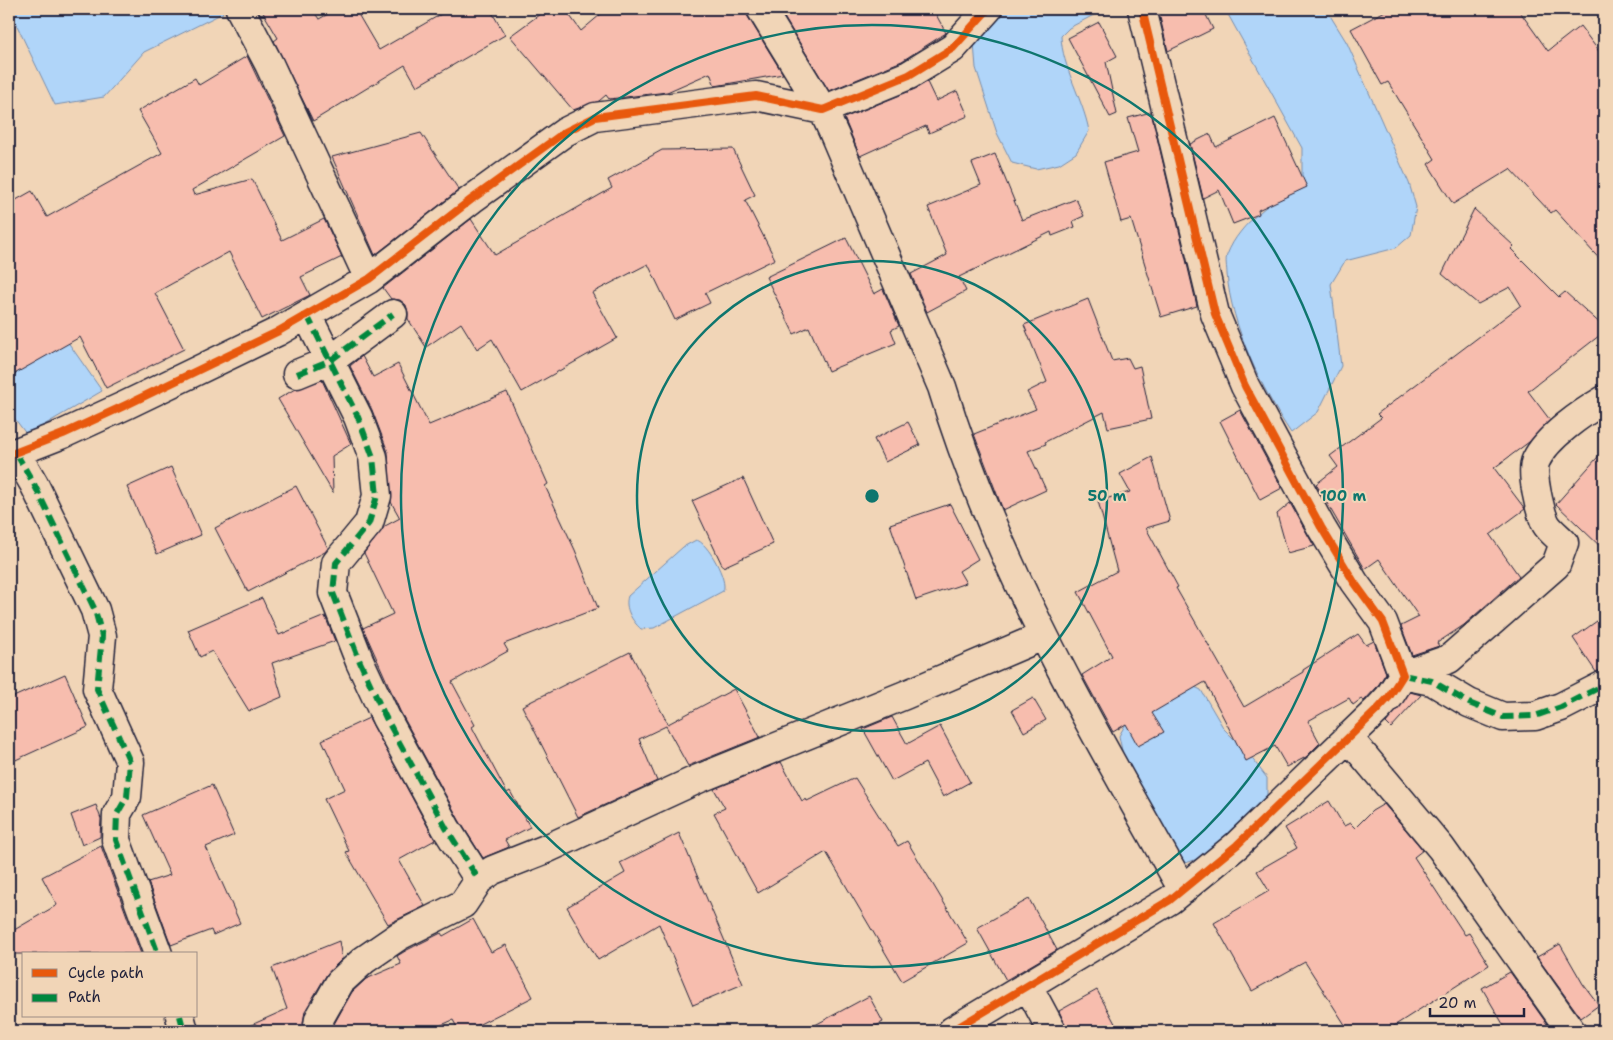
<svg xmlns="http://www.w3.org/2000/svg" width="1613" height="1040" viewBox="0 0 1613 1040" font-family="'Shantell Sans',sans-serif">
<rect width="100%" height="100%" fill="#f1d5b7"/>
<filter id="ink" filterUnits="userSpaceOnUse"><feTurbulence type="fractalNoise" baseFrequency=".02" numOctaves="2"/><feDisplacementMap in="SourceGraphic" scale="10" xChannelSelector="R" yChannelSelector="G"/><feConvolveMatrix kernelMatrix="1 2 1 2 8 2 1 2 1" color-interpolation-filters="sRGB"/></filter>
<g filter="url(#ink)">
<path fill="#b0d5f9" stroke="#778dad" d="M9,9H221L223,13L144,52L104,97L55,105Z
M989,9H1105L1069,28L1061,36C1062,67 1083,99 1089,131L1076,153L1059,164L1036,169L1012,163L997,133L976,68L973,31Z
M1225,9H1326L1347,43L1409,183L1416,207L1411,235L1396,248L1345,261L1331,284L1341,366L1318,412L1291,433C1262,390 1231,325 1227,274C1227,268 1225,260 1227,255C1240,221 1275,201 1302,180V148Z
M56,325L102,391L27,435L9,411V349Z
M696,540C707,541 729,581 723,591L654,628L641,629C632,621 624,608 628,596L683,547Z
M1179,679L1201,690L1224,729L1247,752L1267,778V795L1256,813L1209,855L1180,865L1125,765L1119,736L1129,718Z"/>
<path fill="#f7bdae" stroke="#22223b" d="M261,9H312L319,19L337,9H355L379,50L450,9H490L505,35L417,86L405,65L313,121L274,41L278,38Z
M547,9H565L581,31L607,9H745L748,17L783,74L715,86L710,73L667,92L609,99L606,95L599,101L573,110L510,36Z
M779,9H933L946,33L902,61L829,91Z
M1158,9H1203L1213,29L1168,51Z
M1389,9H1518L1548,51L1580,26L1604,58V264L1555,210L1551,213L1510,169L1453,204L1428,164L1435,159L1388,82L1382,85L1351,29Z
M1099,22L1117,56L1106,62L1117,114L1110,117L1068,38Z
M247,56L285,136L192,190L194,195L252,179L282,240L324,219L342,257L301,277L310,295L262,319L229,252L155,293L184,349L106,388L80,337L9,377V204L32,191L47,217L162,153L138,111L195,78L199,85Z
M927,82L936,101L957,91L968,116L929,133L926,126L860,156L844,118L915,89Z
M1151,112L1197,306L1161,317L1131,219L1121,222L1104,162L1138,152L1128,118Z
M1275,118L1307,187L1258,210L1259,214L1233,224L1219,190L1203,198L1190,144L1210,134L1216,147Z
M421,133L459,190L375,255L332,157Z
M733,149L755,195L745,200L775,259L705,293L710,303L675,320L648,264L592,293L617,338L522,392L492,339L477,349L461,323L426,347L408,319V312L406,305L400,300L391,299L383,288L471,219L495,255L612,188L608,180L662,150Z
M995,154L1022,220L1076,199L1084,216L1073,221L1075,227L1052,236L1051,232L959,277L966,291L927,312L911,274L947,255L928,207L981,185L972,163Z
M1474,209L1514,246L1511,249L1559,297L1565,292L1604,327V332L1528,391L1550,420L1529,442L1494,468L1525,509L1490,535L1519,576L1464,625L1437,643L1439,646L1412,655L1401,626L1419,617L1379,559L1365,569L1316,484L1338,467L1330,456L1381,418L1377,414L1521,305L1510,287L1478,304L1442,274Z
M846,238L874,294L883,289L899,326L891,330L896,343L828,371L809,327L794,334L766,277Z
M1088,299L1112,361L1128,358L1133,368L1140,366L1151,419L1108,428L1104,412L1045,442L1046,444L1028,451L1046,490L1003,510L974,434L1036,409L1027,392L1047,382L1024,325Z
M362,356L373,377L398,364L429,425L507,392L548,484L545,486L575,550L598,608L504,644L508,651L452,682L475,725L472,727L507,793L510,791L530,827L505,840L509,847L483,858L459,820L400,711L363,628L393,614L364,553L385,526L400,518L391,502L388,452L372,410L350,366Z
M322,380L351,444L332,456L333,493L278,399L295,389Z
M1240,410L1282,488L1260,500L1220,421Z
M908,422L920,445L885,462L874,439Z
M1604,450V550L1556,504Z
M1152,457L1170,521L1146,528L1178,587L1176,588L1244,707L1303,672V670L1358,634L1366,645L1374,641L1386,673L1377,687L1364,701L1361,699L1353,705L1349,698L1308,721L1320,743L1306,757L1287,767L1275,746L1246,761L1205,682L1152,713L1164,732L1138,746L1126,724L1113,732L1082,675L1112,656L1078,592L1117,571L1098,501L1130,492L1120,474Z
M171,467L201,535L157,554L127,487Z
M743,478L773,544L723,567L692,501Z
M296,486L328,548L325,552L248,592L215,528Z
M1290,503L1314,546L1288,553L1277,514Z
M950,504L978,559L959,571L966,583L916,600L890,524Z
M262,598L279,635L325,616L335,641L272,663L282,697L249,711L212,651L200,657L188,630Z
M1604,616V669L1596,672L1573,638Z
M630,652L668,724L734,689L760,737L688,766L666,726L639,739L657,781L578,817L522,706Z
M65,674L88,727L9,763V699Z
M1410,692L1421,695L1391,728L1386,723Z
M1033,698L1046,720L1024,732L1012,710Z
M892,717L907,744L940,726L970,782L943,797L925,763L892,781L863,729Z
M369,718L435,840L399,860L425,906L388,924L346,852L349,851L324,799L345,789L322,740Z
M781,762L802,801L806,799L807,801L855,778L898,846L907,841L968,943L902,981L826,852L758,893L714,813L725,808L714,789Z
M212,785L234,835L206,847L240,923L213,935L211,930L171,945L148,882L170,875L143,815Z
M1329,801L1344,826L1350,823L1355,828L1372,811L1384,804L1423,850L1414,857L1465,935L1469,933L1489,965L1386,1031H1349L1305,962L1252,991L1214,923L1269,891L1257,871L1297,848L1285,828Z
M96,805L101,819L100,837L82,845L71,815Z
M679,833L743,984L693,1005L659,924L598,960L567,907L625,873L620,863Z
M101,846L141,954H9V933L57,905L42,877Z
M1029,899L1057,950L1006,980L977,928Z
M473,919L491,952L506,945L533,997L466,1031H459L453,1020L428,1031H333L334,1024L352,992L366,979L401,964L397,956L407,950L441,933L443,936Z
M339,941L342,959L327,974L305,1011L302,1031H238L287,1009L272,968Z
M1560,944L1583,984L1599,1005L1581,1018L1537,957Z
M1510,972L1552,1031H1507L1482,988Z
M1097,990L1119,1031H1068L1059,1011Z
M869,996L883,1022L867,1031H804Z"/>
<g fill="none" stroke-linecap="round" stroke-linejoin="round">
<g stroke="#22223b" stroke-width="31">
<path id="minor" d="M240,9L269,64L369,279
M761,9L823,110L834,134L942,387C996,566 1092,728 1183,890
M307,315L358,417L373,457L377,496L369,523L336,563L333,593L360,662L386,718L446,828L479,880
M297,374L331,360L393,314
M16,453L34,484L95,610L102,636L97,689L130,762L127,797L117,814L116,840L158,954
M9,455L63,434L126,405L277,332L369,279L472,199L565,132L595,117L756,96L823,110L909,75L953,48L988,9
M1403,675L1449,659L1556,565L1564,543C1559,537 1550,531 1546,524C1540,512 1530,472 1536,460C1547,437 1582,413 1604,400
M1403,675L1432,681L1469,703L1503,717L1535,716L1561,707L1604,685
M1348,737L1441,848L1571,1031
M1028,986L1052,1031
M180,1016L184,1031
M317,1031L319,1019L340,982L364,960L399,936L463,904L479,880L493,870L546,849L698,779L905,695L1043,636
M952,1031L1170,900L1237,845L1377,710L1389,697L1403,675L1383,622L1354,582L1321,527L1245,386L1215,314L1142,9"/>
</g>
<use href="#minor" stroke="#f1d5b7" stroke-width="28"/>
<path stroke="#00873e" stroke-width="6" stroke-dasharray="12 6" stroke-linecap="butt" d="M307,315L358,417L373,457L377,496L369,523L336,563L333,593L360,662L386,718L446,828L479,880
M297,374L331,360L393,314
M16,453L34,484L95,610L102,636L97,689L130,762L127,797L117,814L116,840L158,954
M1403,675L1432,681L1469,703L1503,717L1535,716L1561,707L1604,685
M180,1016L184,1031"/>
<g stroke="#f1d5b7" stroke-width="11">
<path id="cycleway" d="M9,455L63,434L126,405L277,332L369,279L472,199L565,132L595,117L756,96L823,110L909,75L953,48L988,9
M952,1031L1170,900L1237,845L1377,710L1389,697L1403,675L1383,622L1354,582L1321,527L1245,386L1215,314L1142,9"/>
</g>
<use href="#cycleway" stroke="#e8590c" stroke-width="8"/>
</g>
</g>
<g fill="none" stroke="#0f766e" stroke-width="2.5">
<circle cx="872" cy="496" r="235"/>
<circle cx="872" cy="496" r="471"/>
</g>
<circle cx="872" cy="496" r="8" fill="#0f766e" stroke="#f1d5b7" stroke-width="2.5"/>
<g font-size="15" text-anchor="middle" font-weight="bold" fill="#0f766e" stroke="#f1d5b7" stroke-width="4" stroke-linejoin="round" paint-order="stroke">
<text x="1107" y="501">50 m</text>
<text x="1343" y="501">100 m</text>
</g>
<rect width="1613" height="1040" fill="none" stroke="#f1d5b7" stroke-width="30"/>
<rect x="15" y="15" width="1583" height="1010" fill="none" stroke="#22223b" stroke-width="2" filter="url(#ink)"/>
<rect x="22" y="952" width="175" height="65" fill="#f1d5b7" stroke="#9e8d85"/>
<rect x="32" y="969" width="25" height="8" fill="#e8590c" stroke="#9e8d85"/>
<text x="68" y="978" font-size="15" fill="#22223b">Cycle path</text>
<rect x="32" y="994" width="25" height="8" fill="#00873e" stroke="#9e8d85"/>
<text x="68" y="1002" font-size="15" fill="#22223b">Path</text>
<path d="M1430 1008v8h94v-8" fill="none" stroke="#22223b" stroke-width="2.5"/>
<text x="1438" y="1008" font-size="15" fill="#22223b" stroke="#f1d5b7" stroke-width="4" paint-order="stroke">20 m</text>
</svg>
